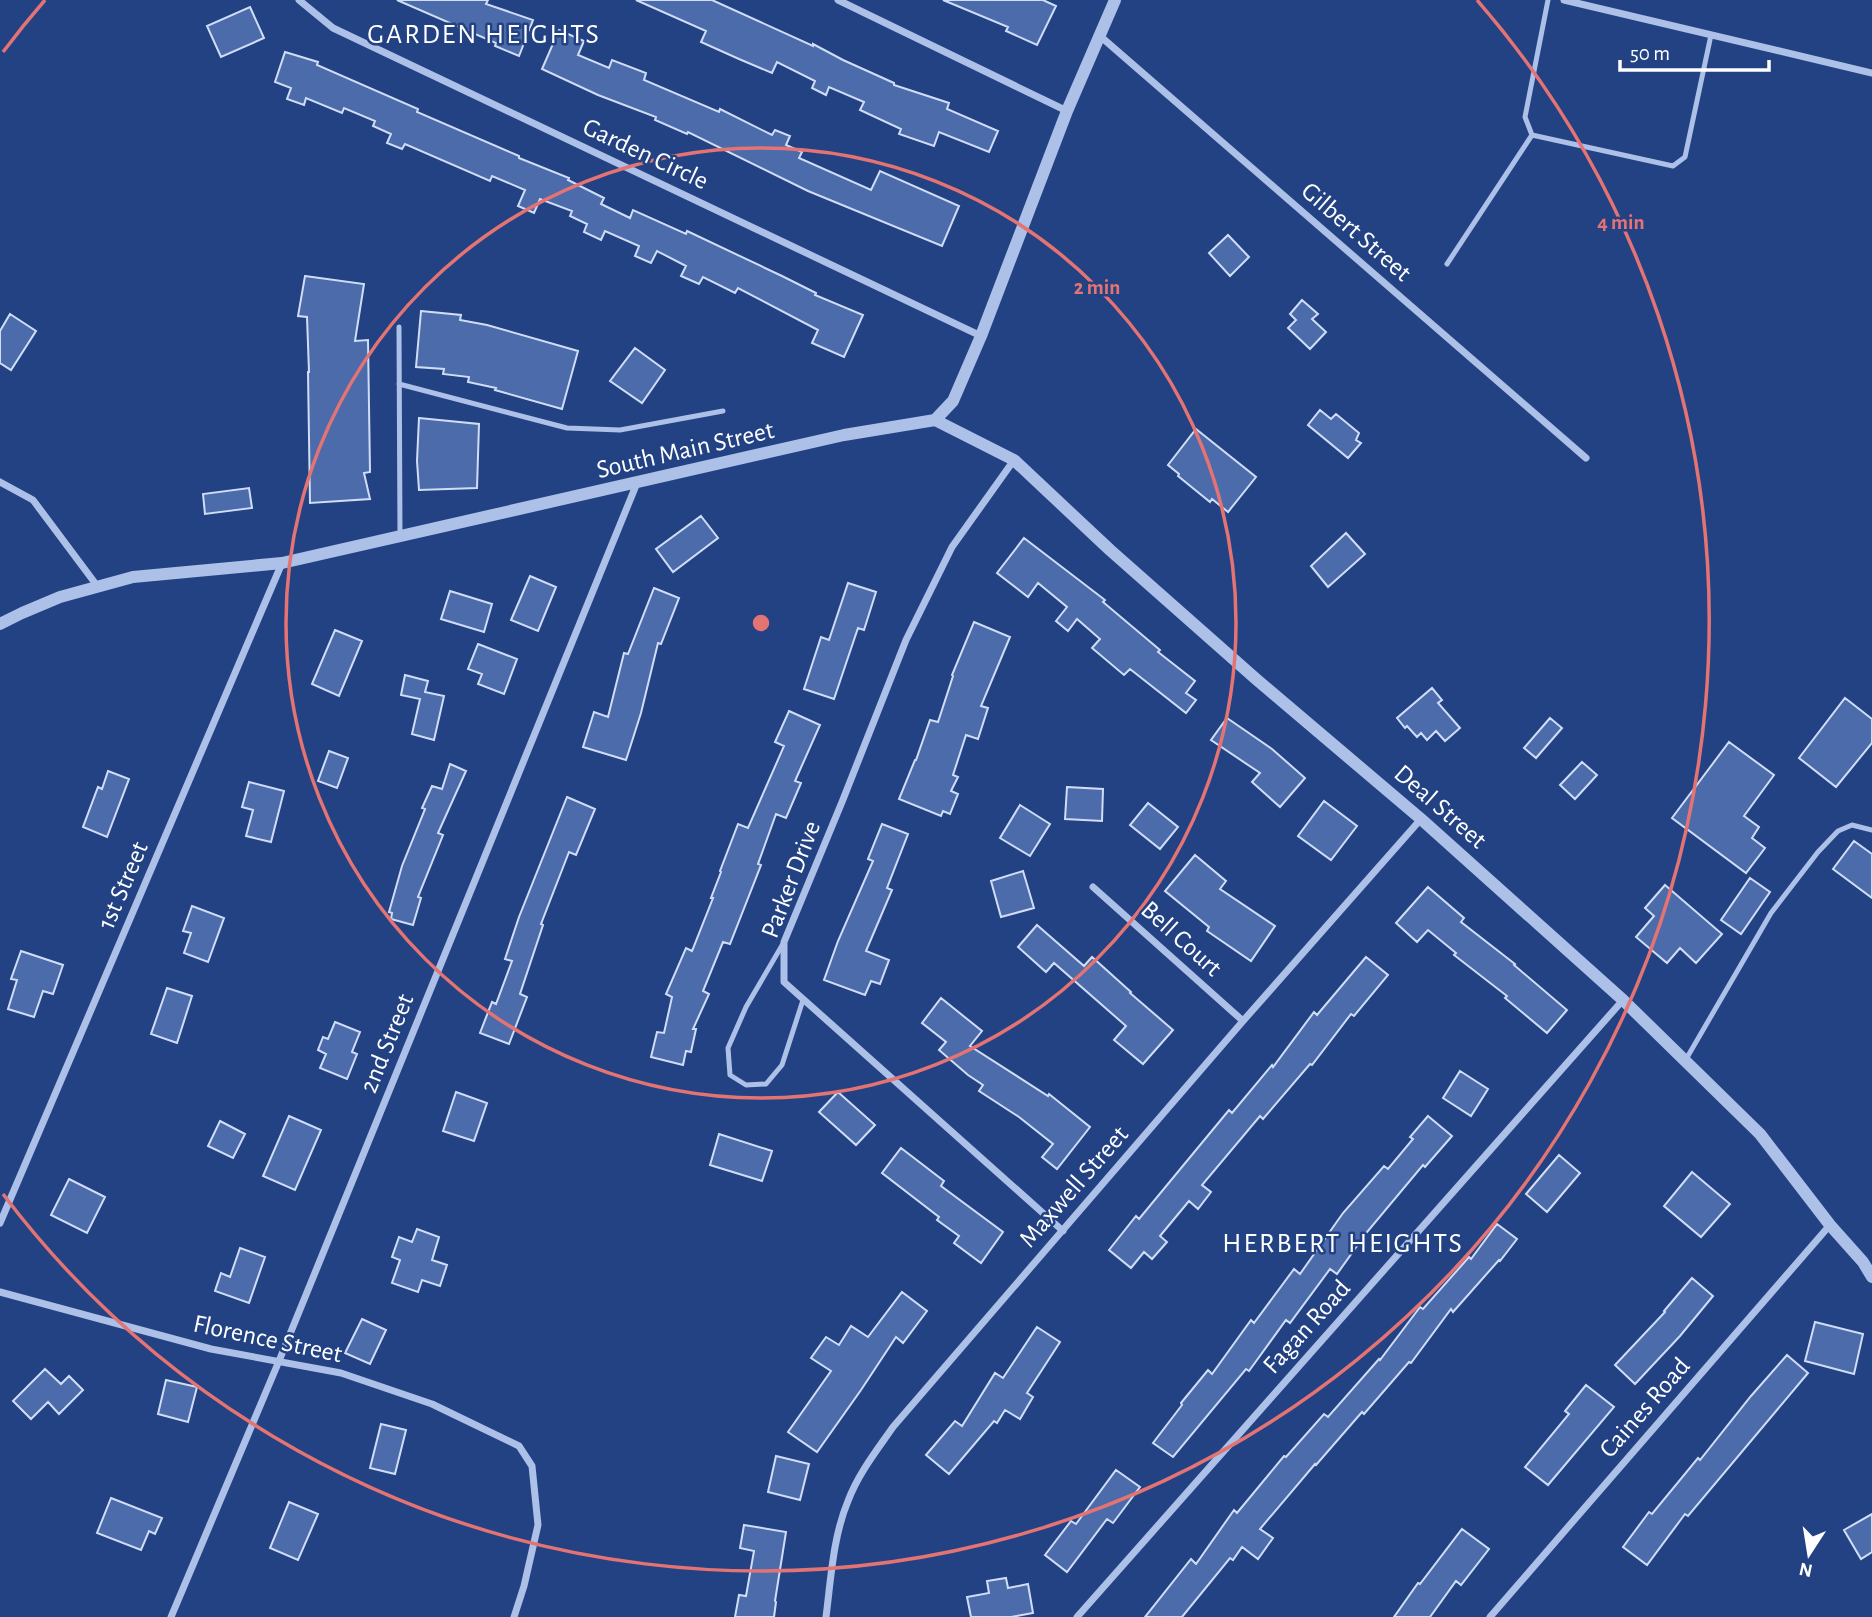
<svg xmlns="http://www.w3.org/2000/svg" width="1872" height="1617" viewBox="0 0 1872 1617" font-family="'Alegreya Sans',sans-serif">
<rect width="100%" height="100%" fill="#234283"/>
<path fill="#4c6bab" stroke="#d0ddf6" stroke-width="2" d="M397,0H488L486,4L533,20L519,56L495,46L496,43Z
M636,0H712L813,46V44L843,60L894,83V85L949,103L947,109L998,131L989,152L939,132L934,146L899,134L901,129L860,110L864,102L829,87L826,95L812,88L815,81L777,62L772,73L739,59L701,42L706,31Z
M943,0H1043L1056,6L1037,45L1006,31L1008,27Z
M250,7L264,38L221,57L207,26Z
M559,30L584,41L578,55L609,68L612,60L646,73L644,80L719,112L720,109L772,135L775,130L790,136L786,145L802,152L799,158L871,190L880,171L959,206L942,246L808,191L688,132L687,134L655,120L656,117L598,95L542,69Z
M285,52L318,62L317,65L418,109L417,112L519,156V158L569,178L568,180L604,198L601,204L630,218L633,210L686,234L687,231L782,276L816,293L815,295L863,315L844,357L812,343L818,330L738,288L735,293L703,277L699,284L681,276L686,266L657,251L651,263L635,256L639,246L605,231L601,240L584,232L587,224L570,216L572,211L540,199L534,213L518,206L525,190L492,176L490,181L405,144L402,149L387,143L391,134L373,126L375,121L344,108L342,113L306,98L304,105L287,99L291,88L275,82Z
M1228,235L1249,257L1230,276L1209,253Z
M305,276L364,284L355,341L368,340L370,472L364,473L370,499L310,503L308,372H309L307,317L298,316Z
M1302,300L1318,314L1312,319L1326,332L1310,349L1288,328L1296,320L1290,314Z
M421,311L461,315L460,320L487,325L578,351L562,409L495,390L496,388L468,382L469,377L443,374L444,369L416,367Z
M10,314L36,331L11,370L0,363V331Z
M635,348L665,370L642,403L610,381Z
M1320,410L1331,419L1336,414L1359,433L1356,440L1361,443L1348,458L1308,425Z
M419,418L479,424L477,488L419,490L417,461Z
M1196,429L1256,477L1228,512L1212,499L1210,502L1178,476L1179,474L1168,465Z
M249,488L252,508L205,514L203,494Z
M701,516L718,538L673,572L656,549Z
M1346,533L1365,554L1328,587L1311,566Z
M1024,538L1105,600L1103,602L1160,650L1158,652L1195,681L1186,693L1196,700L1186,713L1130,669L1124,675L1092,648L1100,639L1077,619L1068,631L1056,621L1067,607L1038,583L1028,597L997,573Z
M530,576L556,587L538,631L511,620Z
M848,583L876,592L864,630L858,628L834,699L804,689L821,637L829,640Z
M654,588L679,598L661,644L658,643L641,713L626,760L583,747L594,712L608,717L624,653L628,654Z
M450,591L492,604L484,632L441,619Z
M974,622L1010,637L981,706L988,708L978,739L966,735L953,775L958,777L951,791L958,794L950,814L943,811L941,816L899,799L915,760H916L930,720L938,722L953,676L952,675Z
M335,630L362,641L339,696L312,684Z
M478,644L517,659L504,694L478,684L482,674L468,669Z
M405,675L428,681L425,692L444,696L434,740L412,734L420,699L401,695Z
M1432,688L1442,700L1438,703L1460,728L1445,741L1436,731L1427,740L1421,733L1417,737L1407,726L1405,728L1397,718Z
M1845,698L1872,719V743L1836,787L1799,758Z
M789,711L820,725L795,781L801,783L786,818L776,814L758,864L761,865L730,944L723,942L703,991L709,994L693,1029H696L691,1052L686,1051L683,1065L651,1057L657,1032L664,1033L672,997L666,994L686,948L692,951L713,898H711L721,872L720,871L738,824L748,828L784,746L775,742Z
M1227,718L1272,749L1305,778L1280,807L1252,782L1260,773L1211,740Z
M1550,718L1562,728L1536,758L1524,748Z
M1729,742L1774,775L1744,816L1759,827L1752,838L1765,848L1746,873L1672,818Z
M329,751L348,758L337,788L318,781Z
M1582,762L1597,775L1575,799L1560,785Z
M450,764L466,771L438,833L443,835L418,897L421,898L413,925L391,919L392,913L389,912L402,866L425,809L422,808L432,786L442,789Z
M108,771L129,779L107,837L83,827L98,787L102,789Z
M249,782L284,791L271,842L246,836L253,810L242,807Z
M1067,787L1103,789L1102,821L1065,819Z
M567,797L595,809L576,855L569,852L541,924L543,925L520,994L527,997L509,1044L480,1033L492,1002L496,1004L512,961L505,959L519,917Z
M1324,801L1357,826L1331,860L1298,836Z
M1148,803L1178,827L1160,849L1130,825Z
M1020,805L1050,824L1030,856L1000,838Z
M882,824L908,834L887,888L892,890L866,951L889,960L880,984L871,981L865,995L824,980L838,941L873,861L868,859Z
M1854,841L1872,854V898L1833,869Z
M1195,855L1226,881L1220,889L1275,926L1251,961L1207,931L1209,927L1165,891Z
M1023,871L1034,908L1001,917L991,881Z
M1750,878L1770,892L1741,934L1721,920Z
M1665,885L1722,934L1696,963L1680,948L1667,963L1636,937L1654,916L1645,908Z
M1428,887L1464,918L1461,922L1515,964L1514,965L1567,1010L1547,1033L1505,998L1507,996L1454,955L1456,953L1428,930L1417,942L1396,923Z
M192,906L224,918L208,962L184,953L191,933L183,931Z
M1037,925L1084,966L1092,957L1131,992L1130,993L1173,1030L1143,1064L1114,1040L1126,1026L1054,963L1046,972L1018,947Z
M21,951L63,965L53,994L43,991L34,1017L8,1009L17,980L11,979Z
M1366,957L1388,975L1354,1016L1351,1014L1312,1065L1310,1064L1263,1119L1260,1116L1202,1185L1211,1192L1198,1209L1189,1201L1160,1236L1167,1242L1152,1259L1144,1252L1131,1268L1109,1250L1136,1216L1139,1219L1229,1110L1232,1113L1272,1065L1273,1067L1314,1012L1317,1015Z
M167,988L192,996L177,1043L151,1034Z
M941,998L982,1031L970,1046L1048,1096L1049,1094L1090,1127L1057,1169L1042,1157L1053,1144L1019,1117L979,1091L983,1085L968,1075L939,1050L946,1042L922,1023Z
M335,1022L360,1032L352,1052L357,1054L347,1079L320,1068L326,1054L318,1050L323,1037L328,1039Z
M1460,1071L1488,1089L1471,1116L1443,1098Z
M456,1092L487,1103L474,1141L443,1131Z
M838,1092L875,1125L856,1145L819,1112Z
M289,1116L321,1130L295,1190L263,1176Z
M1428,1116L1452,1136L1425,1167L1423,1165L1367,1232L1337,1274L1330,1269L1290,1323L1286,1320L1249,1371L1246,1369L1173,1457L1153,1443L1182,1405L1181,1403L1208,1370L1212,1374L1251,1320L1254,1323L1294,1269L1300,1274L1343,1213L1384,1166L1388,1169L1413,1139L1410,1137Z
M220,1121L245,1134L233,1158L208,1146Z
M719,1134L772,1151L762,1181L710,1165Z
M901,1148L944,1181L941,1186L1003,1232L981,1263L954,1243L959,1236L937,1220L939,1217L882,1173Z
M1559,1155L1580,1173L1547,1212L1526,1194Z
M1692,1172L1730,1204L1701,1237L1664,1206Z
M69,1179L105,1197L87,1233L51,1215Z
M1497,1224L1517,1239L1500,1261L1499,1260L1453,1312L1451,1309L1411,1363L1409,1362L1364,1414L1362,1412L1316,1465L1315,1464L1260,1529L1273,1538L1258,1559L1242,1547L1233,1560L1230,1558L1182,1617H1145L1191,1559L1196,1564L1234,1510L1237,1513L1284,1456L1286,1457L1324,1414L1328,1417L1379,1359L1380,1360L1420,1307L1423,1309L1469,1257L1471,1259Z
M417,1229L439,1237L432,1260L447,1265L440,1286L422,1280L418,1292L392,1283L400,1260L392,1257L399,1237L412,1242Z
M240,1248L265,1257L249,1303L215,1291L221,1273L230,1277Z
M1692,1278L1713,1296L1680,1336L1635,1384L1615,1365L1665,1312L1664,1311Z
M902,1292L927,1311L903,1343L896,1337L861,1390L817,1452L788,1432L831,1371L811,1358L826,1337L839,1345L851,1326L868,1337Z
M362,1319L386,1330L370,1364L345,1353Z
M1815,1322L1863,1334L1854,1374L1805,1361Z
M1037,1327L1060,1342L1027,1393L1033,1397L1020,1419L1005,1410L997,1423L994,1421L949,1474L926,1455L955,1421L962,1426L995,1373L1003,1378Z
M1787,1355L1808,1373L1688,1516L1685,1514L1647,1565L1623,1547L1649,1512L1652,1514L1698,1458L1700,1460L1751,1396Z
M45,1369L61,1384L69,1376L83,1390L59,1414L48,1402L31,1419L13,1401Z
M166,1380L197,1387L188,1422L158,1414Z
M1586,1385L1614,1407L1548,1485L1525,1467L1569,1414L1565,1411Z
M381,1424L406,1430L395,1474L370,1468Z
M776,1456L809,1464L800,1500L768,1492Z
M1116,1470L1140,1487L1113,1523L1107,1519L1067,1572L1045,1555L1071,1521L1076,1524Z
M111,1498L162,1518L155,1534L149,1531L141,1550L97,1533Z
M289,1502L318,1514L298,1560L270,1548Z
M1872,1514V1552L1861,1559L1844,1530Z
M744,1525L786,1532L775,1601L776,1602L774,1617H735L739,1595L746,1596L754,1551L740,1548Z
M1462,1529L1489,1549L1461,1585L1456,1581L1430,1617H1394L1418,1583L1420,1584Z
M1006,1578L1008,1588L1028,1584L1033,1613L1011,1617H971L967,1597L989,1593L987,1581Z"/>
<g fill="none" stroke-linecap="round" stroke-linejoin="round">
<path stroke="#acc0e8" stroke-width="5" d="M1548,0L1525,117L1532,135L1673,166L1685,157L1711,35
M1447,264L1532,135
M399,327L400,537
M399,384L567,428L620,430L723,411
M784,942L746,1007L728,1048L730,1075L746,1085L766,1084L782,1065L803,1000
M1685,1061L1771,913L1818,852L1838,831L1852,825L1872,830"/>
<path stroke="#acc0e8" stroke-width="7" d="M299,0L333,28L981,336
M838,0L1067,111
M1564,0L1872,73
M1100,36L1586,458
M1014,460L952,547L906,640L842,802L784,942V982L1063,1231
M0,482L33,500L98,587
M1093,887L1243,1021
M0,1223L282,563
M0,1292L211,1349L341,1373L432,1404L519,1446L532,1466L538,1525L524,1586L514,1617
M171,1617L279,1361L637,483
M826,1617C831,1578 833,1537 848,1501C858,1474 877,1450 893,1427L1243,1021L1421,819
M1077,1617L1623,1000
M1490,1617L1830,1225"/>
<path stroke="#acc0e8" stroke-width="12" d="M935,420L1014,460L1110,550L1256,679L1421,819L1623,1000L1760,1134L1830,1225L1863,1262L1872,1277
M0,624L22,613L60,597L133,577L282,563L844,435L935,420L953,401L981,336L1067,111L1115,0"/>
</g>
<g fill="none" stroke="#e47373" stroke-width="3.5">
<circle cx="761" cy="623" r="475"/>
<path d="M3 52A949 949 0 0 1 45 0M1477 0A949 949 0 1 1 3 1194"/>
</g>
<g text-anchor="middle" stroke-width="5" stroke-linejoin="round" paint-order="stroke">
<g font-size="26" fill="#fff" stroke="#234283">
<text transform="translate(646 153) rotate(25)" y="9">Garden Circle</text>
<text transform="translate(1357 231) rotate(41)" y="9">Gilbert Street</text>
<text transform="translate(685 449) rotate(-13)" y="9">South Main Street</text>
<text transform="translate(1441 806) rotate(41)" y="9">Deal Street</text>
<text transform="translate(790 879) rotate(-69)" y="9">Parker Drive</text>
<text transform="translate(122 885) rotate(-67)" y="9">1st Street</text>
<text transform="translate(1182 938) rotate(42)" y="9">Bell Court</text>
<text transform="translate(386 1043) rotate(-68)" y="9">2nd Street</text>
<text transform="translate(1073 1186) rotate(-49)" y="9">Maxwell Street</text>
<text transform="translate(1306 1326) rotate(-48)" y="9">Fagan Road</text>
<text transform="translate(268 1338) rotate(12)" y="9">Florence Street</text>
<text transform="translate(1644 1407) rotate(-49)" y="9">Caines Road</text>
</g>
<g font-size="28" letter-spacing="2" fill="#fff" stroke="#234283">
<text x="484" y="43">GARDEN HEIGHTS</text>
<text x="1343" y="1252">HERBERT HEIGHTS</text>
</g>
</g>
<circle cx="761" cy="623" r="10" fill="#e47373" stroke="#234283" stroke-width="3.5"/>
<g font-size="21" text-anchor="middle" font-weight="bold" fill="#e47373" stroke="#234283" stroke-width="5" stroke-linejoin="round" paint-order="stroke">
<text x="1621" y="229">4 min</text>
<text x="1097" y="294">2 min</text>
</g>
<g transform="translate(1809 1554) rotate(192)" stroke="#234283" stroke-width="5" paint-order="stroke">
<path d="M0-5L12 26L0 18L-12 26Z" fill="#ffffff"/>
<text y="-10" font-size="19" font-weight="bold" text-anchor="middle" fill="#ffffff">N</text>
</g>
<path d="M1620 60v10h149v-10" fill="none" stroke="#ffffff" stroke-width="3.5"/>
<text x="1630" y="60" font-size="21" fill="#ffffff" stroke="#234283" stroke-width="5" paint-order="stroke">50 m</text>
</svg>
